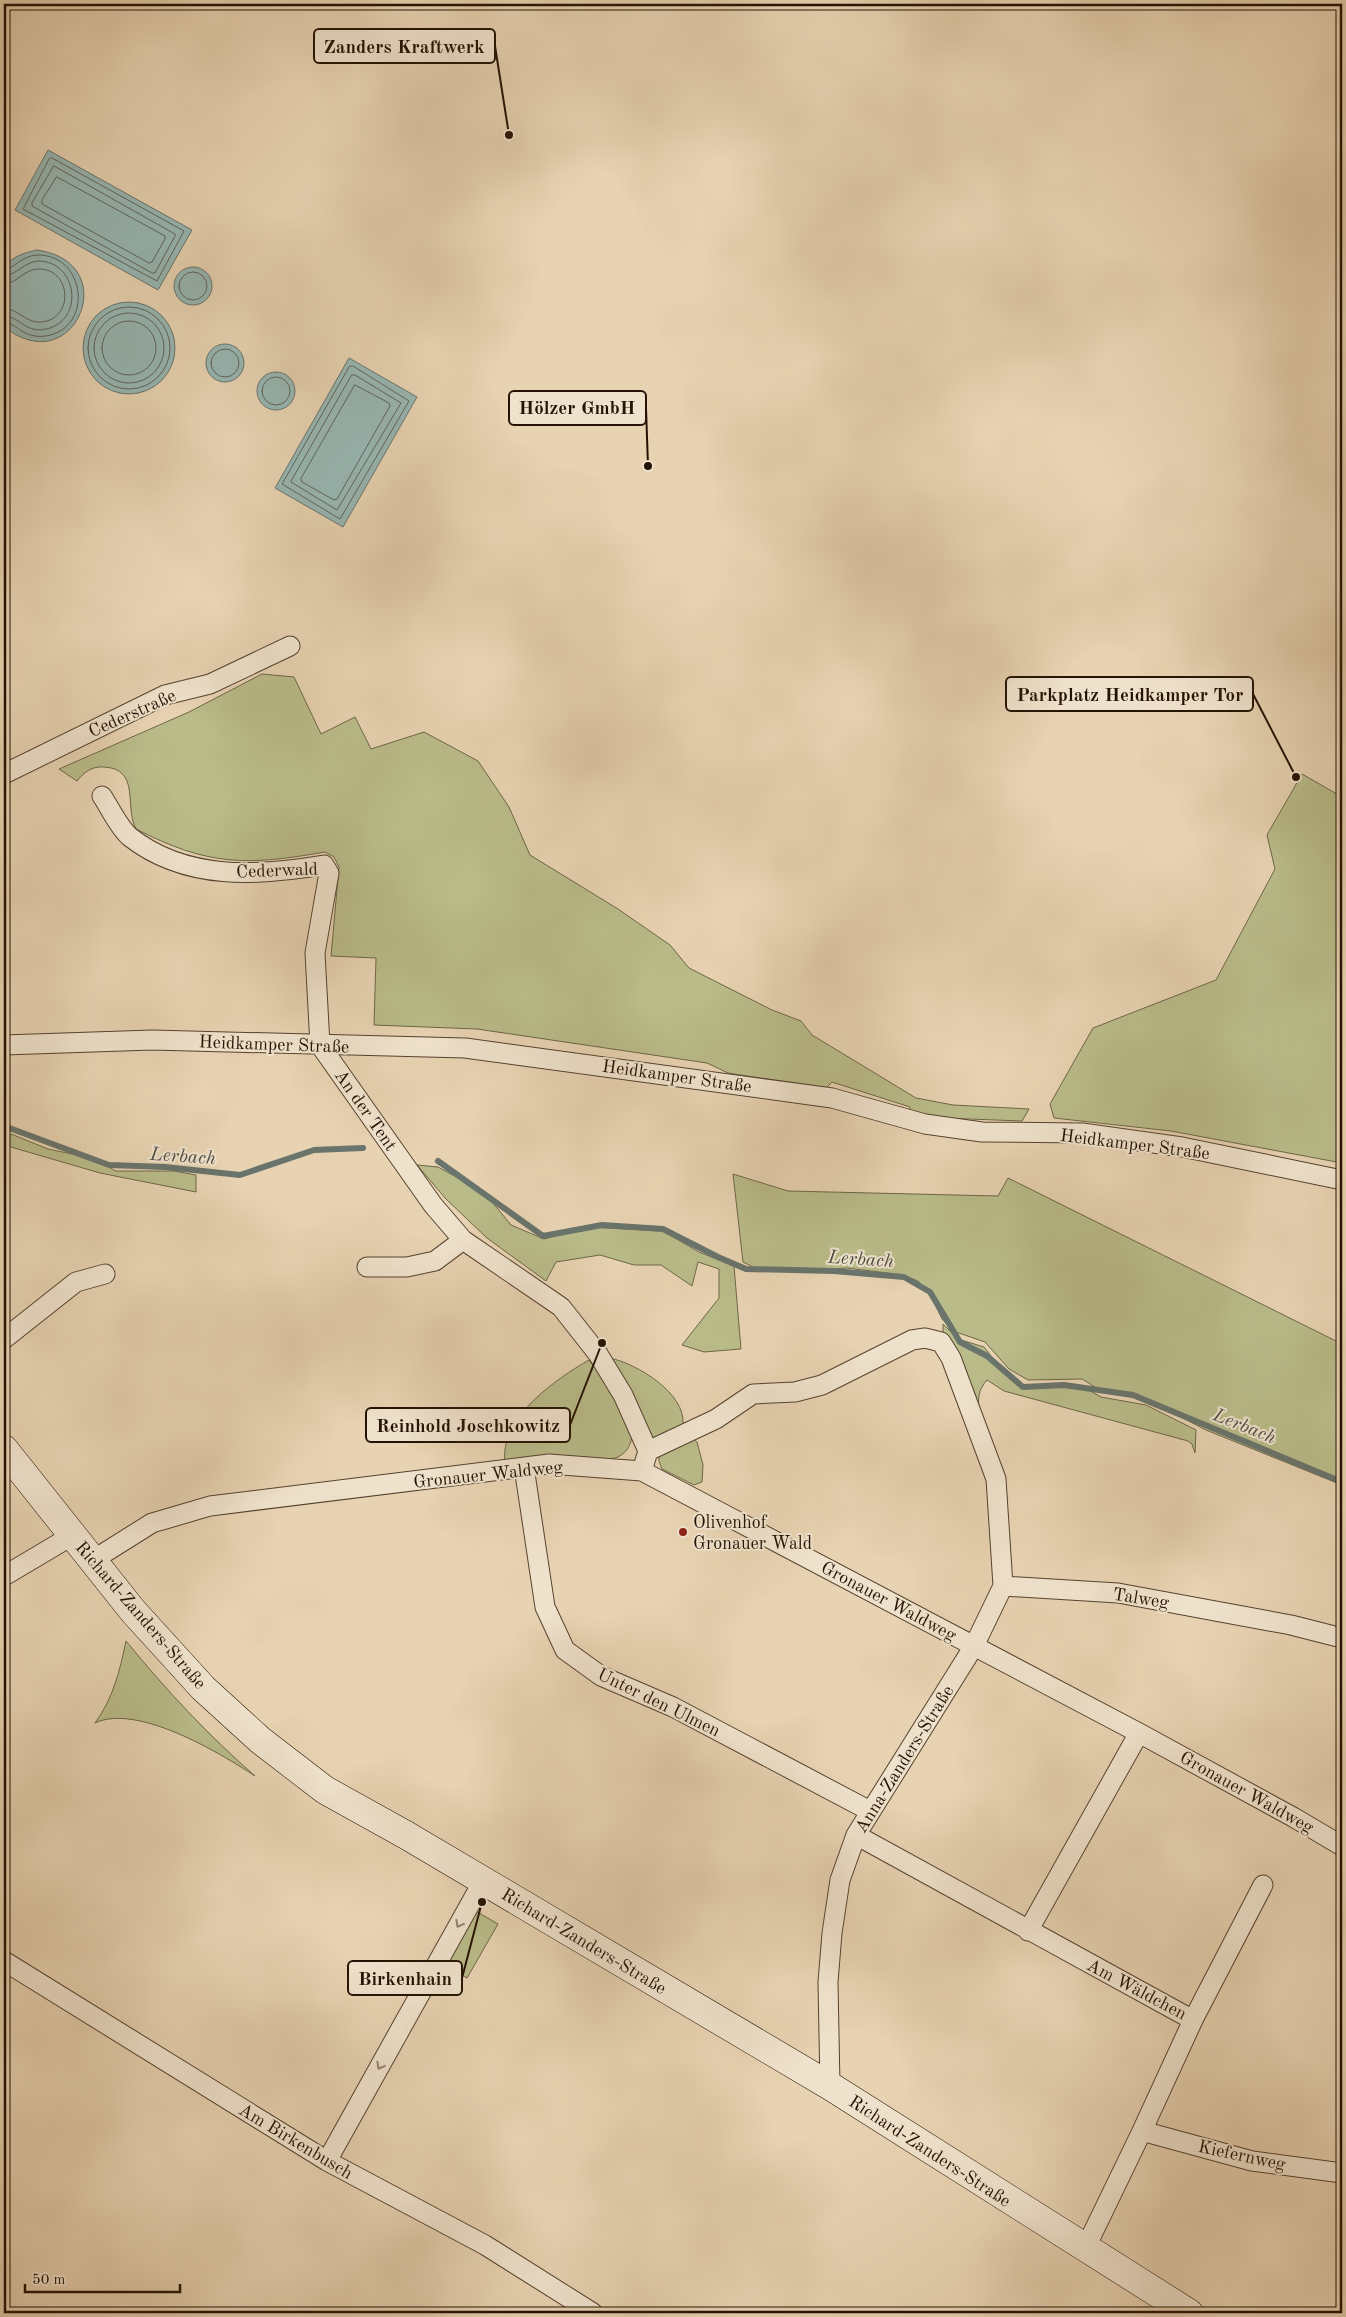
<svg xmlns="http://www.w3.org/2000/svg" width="1346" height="2317" viewBox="0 0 1346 2317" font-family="'Old Standard TT',serif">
<rect width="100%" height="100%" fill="#e7d2b1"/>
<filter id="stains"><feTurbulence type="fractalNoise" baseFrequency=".004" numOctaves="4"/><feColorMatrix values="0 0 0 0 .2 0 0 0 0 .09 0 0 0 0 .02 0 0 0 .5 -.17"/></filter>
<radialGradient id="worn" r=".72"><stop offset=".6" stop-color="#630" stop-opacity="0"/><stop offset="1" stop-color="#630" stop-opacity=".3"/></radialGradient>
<path fill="#b9bb89" stroke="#6e6646" d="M262,674L294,677L321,734L355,717L371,749L424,732L478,761L509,807L530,855L618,909L670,945L689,968L772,1010L801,1021L812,1035L916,1098L953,1105L1029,1109L1022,1121L942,1118L910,1111V1107L832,1082L826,1088L728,1073L707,1063L477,1029L374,1025L376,958L331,956L339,867L334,857L325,852C246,866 208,866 136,829C124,807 141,769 104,767C92,766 84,772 77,781L59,769L189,712Z
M1302,774L1342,797V1163L1171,1131L1054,1118L1050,1104L1093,1028L1216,980L1275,869L1267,835Z
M11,1134L48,1149L91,1158L116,1171H174L196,1175V1192L100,1173L4,1145V1141Z
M417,1165L438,1167L484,1192L511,1225L544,1239L589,1227L663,1231L699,1252L734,1266L741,1349L704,1352L682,1345L719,1298V1269L698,1262L692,1286L661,1265H634L600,1255L556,1262L546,1281L487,1238L446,1199Z
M733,1174L788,1191L998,1196L1008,1178L1342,1344V1485L1206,1430L1148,1400L1103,1392L1082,1379L1028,1380L1009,1369L985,1342L953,1331L942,1319L929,1292L918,1281L903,1275L847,1268L800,1271L755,1268L743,1262Z
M943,1324L958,1339L984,1347L1006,1375L1025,1388L1080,1385L1101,1397L1146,1405L1196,1430L1195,1453L1192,1444L1188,1441L1004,1391L987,1380C978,1390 978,1398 979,1411L943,1336Z
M610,1358C637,1364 686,1393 683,1425L656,1438H652Z
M589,1360C601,1375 627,1413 631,1431C634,1445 624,1457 611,1459L505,1463C499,1418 556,1379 589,1360Z
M692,1438L697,1442L703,1465L702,1482L694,1485L662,1469L659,1461V1456Z
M126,1641C166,1690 208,1735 255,1776C220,1753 137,1703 95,1723C113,1699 120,1670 126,1641Z
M474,1910L498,1924L467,1978L443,1964Z"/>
<path fill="#97b6b2" stroke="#69746c" d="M48,150L192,230L158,290L15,210Z
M37,250C115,261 84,355 29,340C19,337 10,333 4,324V267C13,256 24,253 37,250Z
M174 286a19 19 0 1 1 38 0a19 19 0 1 1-38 0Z
M83 348a46 46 0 1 1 92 0a46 46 0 1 1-92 0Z
M206 363a19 19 0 1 1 38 0a19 19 0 1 1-38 0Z
M349,358L417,397L343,527L275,488Z
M257 391a19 19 0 1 1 38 0a19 19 0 1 1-38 0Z"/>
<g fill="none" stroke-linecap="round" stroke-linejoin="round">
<path stroke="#5e645b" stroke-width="1" d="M52,158L184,231L157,281L23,209L49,159Z
M54,166L175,234V236L155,273H152L32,206V203Z
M57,177L165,236V239L152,262L149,263L42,204V200Z
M4,270C14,269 22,255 38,255C86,255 94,328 46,336C23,339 18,324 4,322
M179 286a14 14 0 1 1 28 0a14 14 0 1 1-28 0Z
M4,276C17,275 24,262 38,261C78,261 85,321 46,329C26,334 19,316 4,316
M4,284C18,283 24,269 38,269C71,268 75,318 42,322C26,324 19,309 4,308
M88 348a41 41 0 1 1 82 0a41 41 0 1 1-82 0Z
M94 348a35 35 0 1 1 70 0a35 35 0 1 1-70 0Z
M102 348a27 27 0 1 1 54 0a27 27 0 1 1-54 0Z
M211 363a14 14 0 1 1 28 0a14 14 0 1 1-28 0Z
M353,366L409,401L340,519L282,484L349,367Z
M352,375H355L401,403L337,510L291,482Z
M262 391a14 14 0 1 1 28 0a14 14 0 1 1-28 0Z
M355,385L389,403L390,406L337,499L334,500L302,482L301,479Z"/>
<path stroke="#69746c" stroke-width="6" d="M4,1126L109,1165L165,1167L240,1175L314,1150L363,1148
M438,1161L543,1236L602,1225L663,1229L718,1257L746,1269L834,1271L904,1277L930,1292L960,1342L987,1356L1023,1387L1064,1385L1133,1395L1342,1482"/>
<g stroke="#55422f" stroke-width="21">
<path id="street" d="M4,774L165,695L210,684L290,646
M102,796C110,808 119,828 130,837C186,881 258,876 324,865L329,873L315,953L320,1045L433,1205L463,1240L561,1307L598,1354L623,1395L648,1451L642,1471
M4,1045L152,1040L465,1048L832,1098L925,1124L982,1132L1082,1133L1182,1147L1342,1180
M367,1267H407L435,1261L463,1240
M4,1339L76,1282L105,1274
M648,1451L716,1419L753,1394L795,1392L822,1385L912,1340L925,1338L941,1342L951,1358L996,1479L1003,1586
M524,1467L545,1607L565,1650L601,1676L673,1707L870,1811
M93,1560L152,1523L210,1506L549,1464L642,1471L1139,1733L1293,1817L1342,1846
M4,1576L73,1535
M856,1835L1193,2020L1263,1885
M1028,1931L1139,1733
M4,1961L327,2161L485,2245L593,2313
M830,2086L828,1982L832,1933L840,1880L856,1835L974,1646L1003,1586L1118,1593L1291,1625L1342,1638
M1142,2131L1252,2161L1342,2173
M327,2161L483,1881
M1085,2249L1142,2131L1193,2020"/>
</g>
<g stroke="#241204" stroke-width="29">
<path id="secondary" d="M4,1449L133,1611L203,1688L260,1740L325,1790L406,1835L830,2086L1189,2313"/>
</g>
<use href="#street" stroke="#efe2cc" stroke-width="19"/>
<use href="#secondary" stroke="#efe2cc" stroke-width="28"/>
</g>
<defs><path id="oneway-chevron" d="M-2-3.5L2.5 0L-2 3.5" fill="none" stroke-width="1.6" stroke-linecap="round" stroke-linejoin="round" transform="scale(1.25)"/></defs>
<g stroke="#948472">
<use href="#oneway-chevron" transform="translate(459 1924) rotate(119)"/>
<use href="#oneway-chevron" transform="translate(380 2066) rotate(119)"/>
</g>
<circle fill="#8f2418" stroke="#efe2cc" stroke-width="2" cx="683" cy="1532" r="5"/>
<g text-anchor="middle" stroke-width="4" stroke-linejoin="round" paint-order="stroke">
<g font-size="18" fill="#241204" stroke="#efe2cc">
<text transform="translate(132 713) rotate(-24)" y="6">Cederstraße</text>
<text transform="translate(277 870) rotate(-2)" y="6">Cederwald</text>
<text transform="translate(274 1044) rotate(2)" y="6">Heidkamper Straße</text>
<text transform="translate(677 1076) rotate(8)" y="6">Heidkamper Straße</text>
<text transform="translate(366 1110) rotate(55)" y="6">An der Tent</text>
<text transform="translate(1135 1144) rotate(7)" y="6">Heidkamper Straße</text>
<text transform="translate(488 1474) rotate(-6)" y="6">Gronauer Waldweg</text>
<text transform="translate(1141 1598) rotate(9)" y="6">Talweg</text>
<text transform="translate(889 1601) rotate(28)" y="6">Gronauer Waldweg</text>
<text transform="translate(141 1615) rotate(49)" y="6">Richard-Zanders-Straße</text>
<text transform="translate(659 1702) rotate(26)" y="6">Unter den Ulmen</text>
<text transform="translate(904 1759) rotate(-58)" y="6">Anna-Zanders-Straße</text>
<text transform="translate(1247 1792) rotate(29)" y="6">Gronauer Waldweg</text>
<text transform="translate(584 1941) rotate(31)" y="6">Richard-Zanders-Straße</text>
<text transform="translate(1137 1989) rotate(28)" y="6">Am Wäldchen</text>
<text transform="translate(296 2141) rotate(31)" y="6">Am Birkenbusch</text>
<text transform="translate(930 2151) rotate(33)" y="6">Richard-Zanders-Straße</text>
<text transform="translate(1242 2155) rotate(12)" y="6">Kiefernweg</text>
</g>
<g font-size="18" fill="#241204" stroke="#efe2cc" text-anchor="start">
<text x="693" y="1528">Olivenhof<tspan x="693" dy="21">Gronauer Wald</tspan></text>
</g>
<g font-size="19" font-style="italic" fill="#4c4b41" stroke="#efe2cc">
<text transform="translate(183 1155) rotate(4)" y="7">Lerbach</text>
<text transform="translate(861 1258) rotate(4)" y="7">Lerbach</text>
<text transform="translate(1245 1425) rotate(22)" y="7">Lerbach</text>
</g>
</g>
<path fill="none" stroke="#241204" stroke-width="2" d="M509 135L495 46M648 466L646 408M1296 777L1253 694M602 1343L570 1425M482 1902L462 1978"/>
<g fill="#241204" stroke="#efe2cc" stroke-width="2">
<circle cx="509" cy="135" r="5"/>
<circle cx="648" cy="466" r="5"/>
<circle cx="1296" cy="777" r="5"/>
<circle cx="602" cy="1343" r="5"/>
<circle cx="482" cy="1902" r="5"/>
</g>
<g fill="#efe2cc" stroke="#241204" stroke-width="2">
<rect x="314" y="29" width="181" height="34" rx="5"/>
<rect x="509" y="391" width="137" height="34" rx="5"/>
<rect x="1006" y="677" width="247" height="34" rx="5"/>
<rect x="366" y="1408" width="204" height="34" rx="5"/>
<rect x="348" y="1961" width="114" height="34" rx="5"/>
</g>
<g font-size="19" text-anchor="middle" font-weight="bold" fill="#241204">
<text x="404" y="53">Zanders Kraftwerk</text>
<text x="577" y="414">Hölzer GmbH</text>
<text x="1130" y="701">Parkplatz Heidkamper Tor</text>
<text x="468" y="1432">Reinhold Joschkowitz</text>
<text x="405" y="1985">Birkenhain</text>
</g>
<rect width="1346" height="2317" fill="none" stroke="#e7d2b1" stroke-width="20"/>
<rect x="5" y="5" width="1336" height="2307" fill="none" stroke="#241204" stroke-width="2.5"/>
<rect x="10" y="10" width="1326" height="2297" fill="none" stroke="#241204"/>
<path d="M25 2284v8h155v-8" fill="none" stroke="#241204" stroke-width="2.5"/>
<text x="32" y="2284" font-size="15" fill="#241204" stroke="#efe2cc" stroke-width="4" paint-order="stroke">50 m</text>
<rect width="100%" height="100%" filter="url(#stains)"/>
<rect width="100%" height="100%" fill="url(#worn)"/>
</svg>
